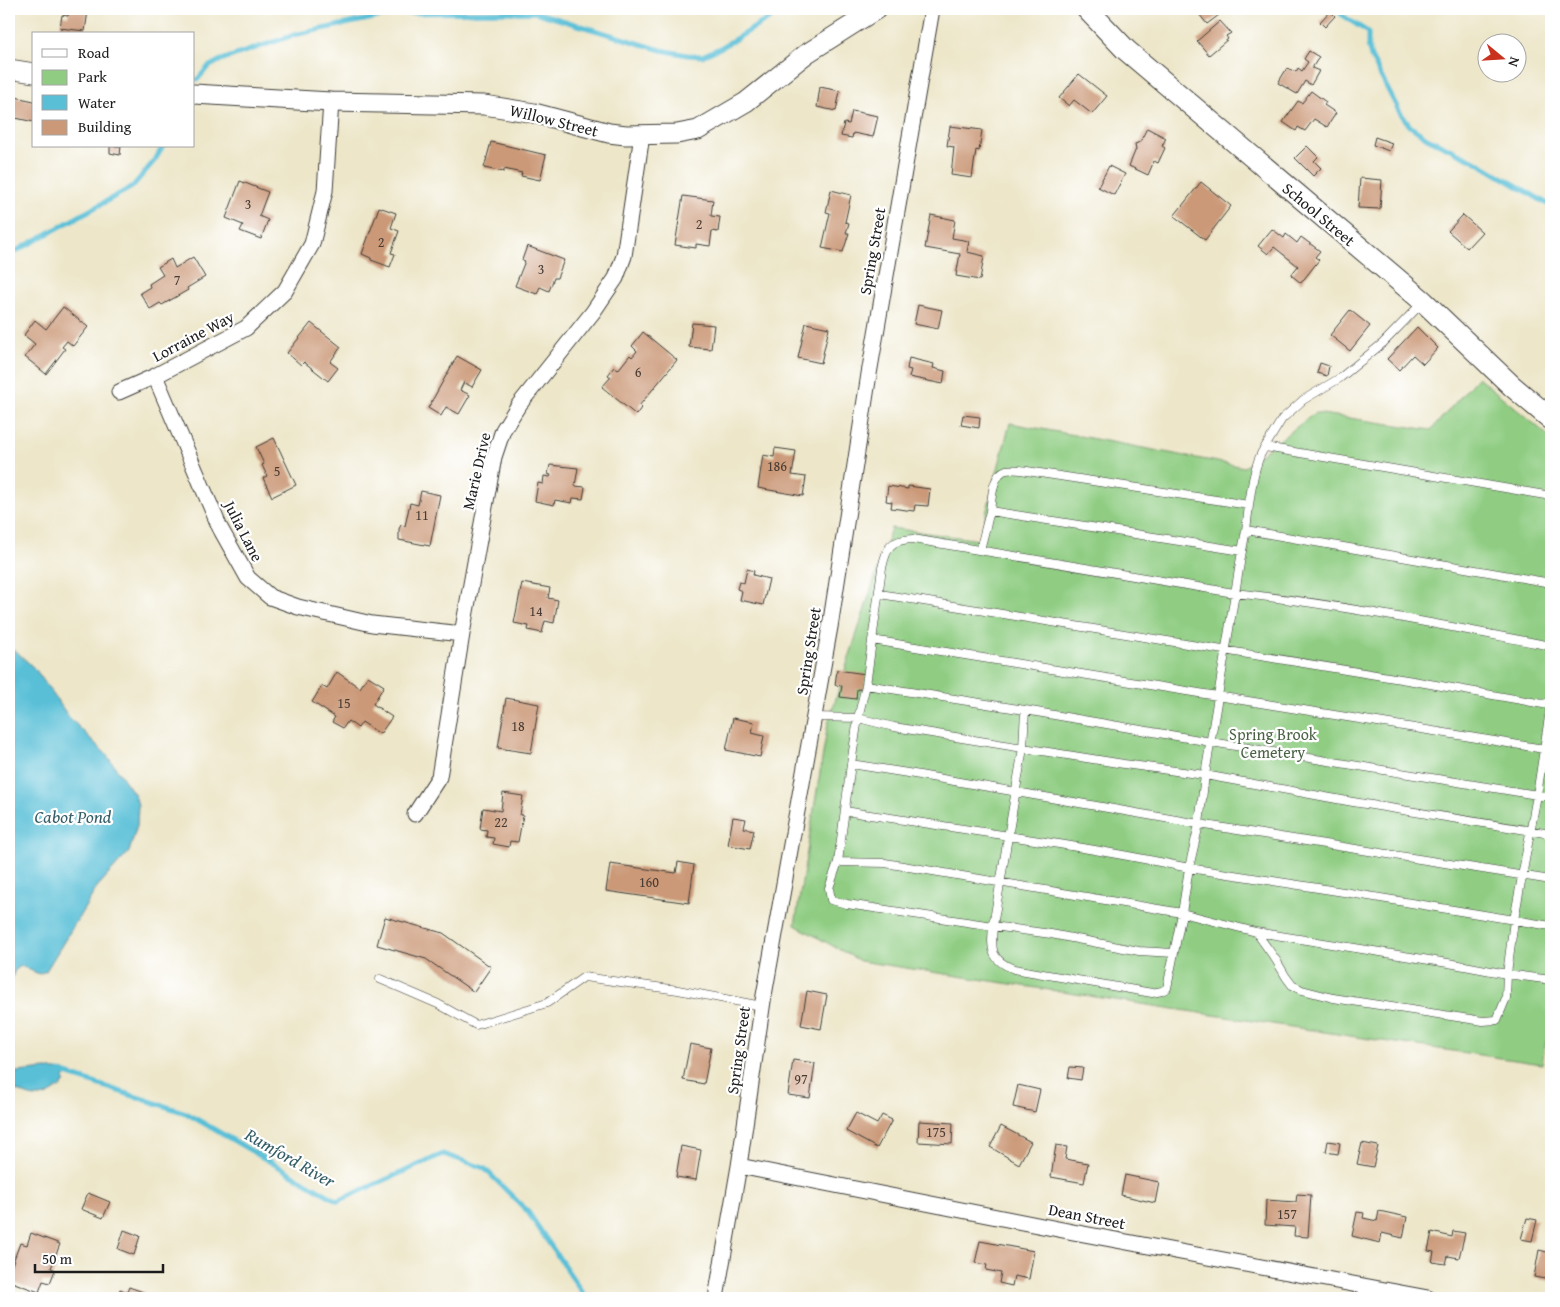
<svg xmlns="http://www.w3.org/2000/svg" width="1560" height="1307" viewBox="0 0 1560 1307" font-family="'Gentium Book Plus',serif">
<rect width="100%" height="100%" fill="#fff"/>
<filter id="ink" filterUnits="userSpaceOnUse"><feTurbulence type="fractalNoise" baseFrequency=".02" numOctaves="2"/><feDisplacementMap in="SourceGraphic" scale="10" xChannelSelector="R" yChannelSelector="G"/><feConvolveMatrix kernelMatrix="1 2 1 2 8 2 1 2 1" color-interpolation-filters="sRGB"/></filter>
<filter id="wash" filterUnits="userSpaceOnUse"><feTurbulence type="fractalNoise" baseFrequency=".0096" numOctaves="4" result="noise"/><feDisplacementMap in="SourceGraphic" scale="20" xChannelSelector="R" yChannelSelector="G"/><feGaussianBlur stdDeviation="1.12" result="paint"/><feColorMatrix in="noise" values="0 0 0 0 0 0 0 0 0 0 0 0 0 0 0 0 0 1.4 0 .05"/><feComposite in="paint" operator="in"/></filter>
<g filter="url(#wash)">
<rect width="100%" height="100%" fill="#ede6c9"/>
<path fill="#90cd83" stroke="#567450" d="M1478,377L1551,438V1041H1546L1542,1064L1370,1039L860,961L795,925L828,723L891,528L979,540L1010,423L1244,467L1315,413L1431,430Z"/>
<path fill="#59bfd7" stroke="#3a6e7a" d="M9,648L16,651L36,670L69,717L106,754L135,795L138,805L137,826L129,852L98,886L46,971L39,974L21,966L15,970L9,985Z
M46,1069L65,1071L64,1084C41,1103 34,1099 9,1087V1073Z"/>
<g fill="none" stroke-linecap="round" stroke-linejoin="round">
<path stroke="#59bfd7" stroke-width="5" d="M1337,9L1343,16L1368,32V45L1371,57L1399,111L1410,126L1427,138L1475,161L1551,206
M198,79L208,67L221,60L294,35L397,13L535,12L661,50L687,55L702,56L722,47L785,9
M9,255L132,187L155,160L163,146
M60,1072L186,1113L338,1201L443,1154L484,1168L528,1212L586,1298"/>
</g>
<g id="blocks">
<path fill="#cb9978" d="M69,9H85V10L88,11L85,31L60,28L62,15L68,16Z
M1206,9H1215L1219,15L1207,24L1199,14Z
M1330,11L1335,16L1325,27L1320,22Z
M1220,21L1231,33L1226,36L1228,39L1209,55L1197,41Z
M1309,51L1319,57L1312,68L1319,71L1311,85L1305,81L1297,94L1278,83L1287,68L1296,72L1298,68L1302,71L1308,62L1304,59Z
M1079,74L1107,96L1092,114L1074,100L1069,106L1059,98Z
M820,87L840,91L836,111L817,107Z
M1311,91L1326,102L1324,105L1336,113L1327,127L1314,119L1305,131L1298,127L1296,131L1283,122L1298,101L1302,103Z
M15,97L34,101V122L11,117Z
M852,111L878,116L873,137L853,133L852,138L841,136L844,123L849,124Z
M950,126L982,130L979,151L976,150L972,178L951,175L954,147L947,146Z
M1147,128L1166,138L1162,146L1165,148L1158,163L1154,161L1148,175L1129,166L1136,149L1135,144L1140,142Z
M1375,137L1392,143L1389,151L1373,145Z
M491,142L546,155L540,180L521,176L522,173L504,169V172L484,168Z
M110,146H121L120,155L110,153Z
M1307,146L1318,157L1314,161L1321,168L1313,176L1295,158Z
M1109,166L1125,174L1114,195L1098,187Z
M1360,178L1382,180L1380,209L1358,208Z
M240,181L268,192L259,216L268,220L261,239L240,231L243,225L226,218Z
M1201,182L1231,206L1205,240L1174,216Z
M831,190L851,195L845,222L849,223L846,233H849L843,252L822,248L830,213L826,212Z
M683,196L713,200L711,216L720,217L718,232L712,231L710,246L696,244V248L675,245Z
M379,207L396,213L391,228L399,231L391,253L395,254L390,267L371,260V258L362,254Z
M931,215L955,220L952,238L969,241L967,252L984,256L980,280L956,276L960,254L925,248Z
M1463,215L1482,232L1467,248L1448,231Z
M1272,229L1284,238L1286,234L1297,243L1301,237L1320,251L1315,257L1319,260L1301,283L1291,275L1298,266L1274,247L1268,254L1258,246Z
M527,246L564,260L557,278H554L549,291L540,287L537,294L515,286L525,261L522,260Z
M193,257L205,277L187,288L188,290L162,305L160,303L150,309L140,293L150,287L149,284L163,275L158,267L171,259L175,268Z
M918,305L942,310L938,329L914,324Z
M63,307L88,327L73,346L67,341L62,347L65,349L46,374L25,357L35,344L24,335L35,320L46,329Z
M1350,310L1370,326L1350,351L1330,335Z
M311,323L341,347L330,362L338,368L328,381L304,362L301,365L287,353Z
M692,323L714,325L711,349L689,347Z
M806,323L829,328L821,363L798,358Z
M1417,327L1438,348L1423,364L1413,355L1399,370L1387,359Z
M643,332L677,360L639,406L641,408L636,415L602,387L611,377L608,375L614,367L618,370L630,355L632,357L637,351L632,346Z
M457,356L482,370L472,387L464,382L460,390L470,395L459,414L446,407L441,416L428,408Z
M909,358L934,364L933,368L945,371L943,384L909,377L911,370L907,369Z
M1320,363L1329,366L1327,376L1317,373Z
M963,415L980,417L979,428L961,425Z
M274,438L296,485L272,497L263,478L267,476L262,465L264,464L256,447Z
M775,448L796,451L792,475L806,477L803,496L758,488L763,455L774,457Z
M550,465L578,468L575,486L585,487L583,499L573,498L572,503L555,500L554,505L535,501L538,483L543,484L544,476L550,477L551,475L548,474Z
M888,486L908,489V486L930,489L928,506L915,505L914,511L891,508L892,502L886,501Z
M421,491L440,495L430,546L399,540V529L401,525L405,526L410,503L418,505Z
M747,569L754,571L753,575L769,579L763,605L740,600L742,591L737,589L739,582L744,583Z
M522,583L550,588L548,598L558,600L554,623L545,621L542,633L528,630L529,626L514,623Z
M837,670L866,674L864,690L857,689L856,699L840,697L842,686L835,685Z
M337,672L360,688L368,676L384,686L373,704L392,717L380,734L362,722L358,728L348,721L343,728L332,722L335,717L312,702L322,686L327,689Z
M506,698L539,704L531,753L498,748Z
M733,718L754,722L752,733L764,736L760,757L726,750Z
M503,793L523,796L520,815H523L518,842L510,841L509,847L493,844L494,838L486,837L487,830L480,829L483,808L501,811Z
M733,817L746,819L744,828L754,830L750,849L728,845Z
M678,862L694,865L689,903L606,891L610,864L676,873Z
M385,917L443,933L491,967L474,992L426,959L377,945Z
M807,991L827,995L821,1029L801,1025Z
M690,1044L711,1048L704,1084L683,1080Z
M793,1060L815,1063L810,1098L788,1095Z
M1070,1067L1083,1068L1081,1080L1068,1078Z
M1018,1085L1040,1090L1035,1112L1013,1107Z
M856,1113L877,1124L882,1115L892,1120L877,1148L846,1131Z
M919,1121L953,1123L952,1144L918,1142Z
M1001,1126L1031,1142L1019,1164L990,1147Z
M1328,1141L1340,1143L1338,1154L1326,1152Z
M1362,1143L1378,1146L1373,1167L1357,1164Z
M1056,1145L1067,1147L1065,1159L1088,1163L1084,1183L1051,1177Z
M681,1146L701,1150L696,1180L676,1177Z
M1125,1175L1159,1182L1155,1203L1121,1195Z
M88,1193L110,1202L103,1218L81,1209Z
M1297,1194L1311,1195L1308,1237L1294,1236L1295,1227L1265,1225L1266,1200L1296,1202Z
M1379,1211L1407,1217L1403,1238L1382,1233L1380,1243L1352,1236L1357,1212L1364,1213L1363,1218L1377,1221Z
M1527,1218L1537,1220L1532,1241L1521,1239Z
M124,1230L140,1236L134,1255L118,1249Z
M1453,1231L1465,1233L1459,1258L1448,1256L1446,1264L1432,1262L1434,1252L1428,1251L1432,1232L1452,1237Z
M31,1233L60,1244L51,1268L55,1270L50,1283L43,1281L39,1292L9,1281V1273L20,1243L27,1245Z
M980,1241L1034,1251L1029,1279L1014,1276L1012,1286L999,1283L1001,1273L986,1270L987,1265L975,1263Z
M1539,1250L1551,1253V1280L1534,1277Z
M129,1287L160,1298H116L120,1289L127,1292Z"/>
</g>
</g>
<g filter="url(#ink)">
<use href="#blocks" fill-opacity="0" stroke="#3b3a36" stroke-width="1"/>
<g fill="none" stroke-linecap="round" stroke-linejoin="round">
<g stroke="#3b3a36" stroke-width="9">
<path id="service" d="M1422,303L1383,343L1340,378L1303,400L1282,419L1265,447L1551,496
M1265,447C1252,464 1249,508 1246,530L1551,583
M990,511C992,499 992,474 1006,470C1012,469 1021,470 1027,471L1249,505
M980,550L990,511L1242,551L1246,530
M1242,551L1205,775L1353,802L1551,834
M880,594L1413,681L1543,704L1551,702
M872,640L1544,749L1537,795L1551,797
M866,685L1025,710
M1551,704L1544,749L1551,750
M815,717L858,718L851,764
M845,811C959,829 1075,844 1189,868L1182,913L1256,932L1454,964L1507,974L1506,998L1497,1020L1483,1021L1333,998L1302,990L1292,985L1286,977L1276,960L1256,932
M838,862L851,764L914,774L1199,824L1205,775L1124,764L1023,748L1025,710L1211,742L1537,795L1514,920L1507,974L1551,980
M1551,880L1199,824L1189,868L1350,893L1551,926
M1174,953L1167,988L1162,991L1152,993L1014,969C990,960 991,949 993,926L847,904L831,900L829,888L838,862L885,863L1182,913L1174,953L1139,951L1051,934L993,926C1003,867 1013,807 1023,748L894,727L858,718L866,685L882,568C887,546 890,540 913,539L1234,593C1340,604 1446,626 1551,646
M380,979L438,1004L476,1025L547,1003L584,977L678,990L762,1006"/>
</g>
<g stroke="#3b3a36" stroke-width="17">
<path id="minor" d="M155,376L220,528L248,578L270,597L298,607L372,624L462,634
M119,392L155,376L246,328L285,291L312,244L325,191L331,102
M415,814L439,777L462,634L494,457L503,430L518,406L593,312L616,278L624,256L642,135
M739,1166L1073,1232L1428,1298
M716,1298L739,1166L763,1001L830,627L869,374L932,9"/>
</g>
<g stroke="#3b3a36" stroke-width="21">
<path id="tertiary" d="M9,69L34,73
M194,94L331,102L484,105L534,113L609,133L626,135L677,134L698,130L746,102L806,54L877,9"/>
</g>
<g stroke="#3b3a36" stroke-width="23">
<path id="secondary" d="M1087,9L1126,50L1423,301L1512,386L1551,419"/>
</g>
<use href="#service" stroke="#fff" stroke-width="8"/>
<use href="#minor" stroke="#fff" stroke-width="15"/>
<use href="#tertiary" stroke="#fff" stroke-width="19"/>
<use href="#secondary" stroke="#fff" stroke-width="21"/>
</g>
</g>
<g text-anchor="middle" stroke-width="4.5" stroke-linejoin="round" paint-order="stroke">
<g font-size="14" fill="#483b33">
<text x="248" y="209">3</text>
<text x="699" y="229">2</text>
<text x="381" y="247">2</text>
<text x="541" y="274">3</text>
<text x="177" y="285">7</text>
<text x="638" y="377">6</text>
<text x="777" y="471">186</text>
<text x="277" y="476">5</text>
<text x="422" y="520">11</text>
<text x="536" y="616">14</text>
<text x="344" y="708">15</text>
<text x="518" y="731">18</text>
<text x="501" y="827">22</text>
<text x="649" y="887">160</text>
<text x="801" y="1084">97</text>
<text x="936" y="1137">175</text>
<text x="1287" y="1219">157</text>
</g>
<g font-size="16" fill="#1c1c1c" stroke="#fff">
<text transform="translate(554 120) rotate(14)" y="6">Willow Street</text>
<text transform="translate(1319 214) rotate(40)" y="6">School Street</text>
<text transform="translate(872 251) rotate(-80)" y="6">Spring Street</text>
<text transform="translate(193 336) rotate(-28)" y="6">Lorraine Way</text>
<text transform="translate(476 471) rotate(-77)" y="6">Marie Drive</text>
<text transform="translate(244 531) rotate(63)" y="6">Julia Lane</text>
<text transform="translate(808 651) rotate(-81)" y="6">Spring Street</text>
<text transform="translate(738 1050) rotate(-82)" y="6">Spring Street</text>
<text transform="translate(1087 1216) rotate(11)" y="6">Dean Street</text>
</g>
<g font-size="16" fill="#4a6345" stroke="#fff">
<text x="1273" y="740">Spring Brook<tspan x="1273" dy="18">Cemetery</tspan></text>
</g>
<g font-size="18" font-style="italic" fill="#345d67" stroke="#fff">
<text x="73" y="823">Cabot Pond</text>
<text transform="translate(290 1158) rotate(30)" y="6">Rumford River</text>
</g>
</g>
<rect width="1560" height="1307" fill="none" stroke="#fff" stroke-width="30"/>
<rect x="32" y="32" width="162" height="115" fill="#ffffff" stroke="#a4a4a4"/>
<rect x="42" y="49" width="25" height="8" fill="#ffffff" stroke="#a4a4a4"/>
<text x="78" y="58" font-size="15" fill="#1c1c1c">Road</text>
<rect x="42" y="70" width="25" height="15" fill="#90cd83" stroke="#a4a4a4"/>
<text x="78" y="82" font-size="15" fill="#1c1c1c">Park</text>
<rect x="42" y="95" width="25" height="15" fill="#59bfd7" stroke="#a4a4a4"/>
<text x="78" y="108" font-size="15" fill="#1c1c1c">Water</text>
<rect x="42" y="120" width="25" height="15" fill="#cb9978" stroke="#a4a4a4"/>
<text x="78" y="132" font-size="15" fill="#1c1c1c">Building</text>
<g transform="translate(1502 58) rotate(108)"><circle r="24" fill="#ffffff" stroke="#a4a4a4"/>
<path d="M0-4L9 19L0 12L-9 19Z" fill="#c8321e"/>
<text y="-8" font-size="14" font-weight="bold" text-anchor="middle" fill="#1c1c1c">N</text>
</g>
<path d="M35 1264v8h128v-8" fill="none" stroke="#1c1c1c" stroke-width="2.5"/>
<text x="42" y="1264" font-size="15" fill="#1c1c1c" stroke="#ffffff" stroke-width="4" paint-order="stroke">50 m</text>
</svg>
